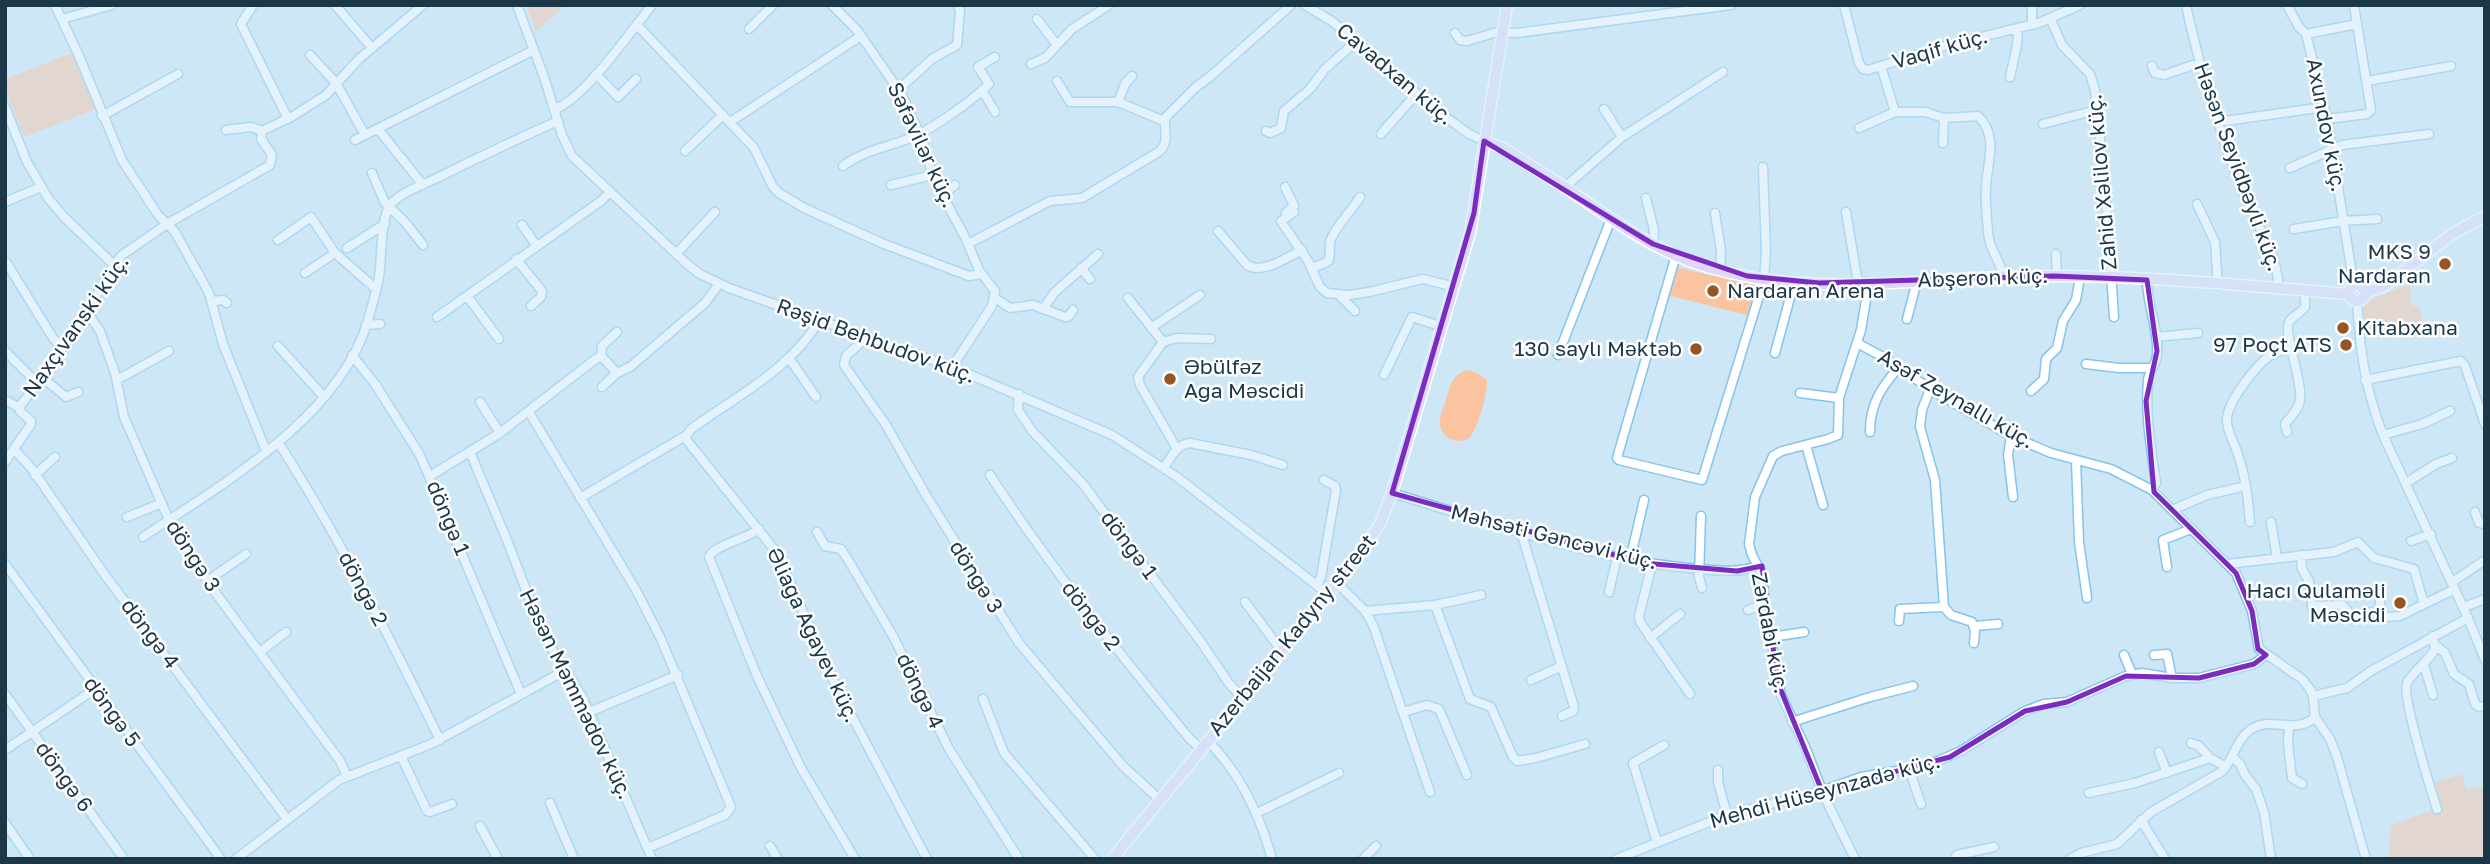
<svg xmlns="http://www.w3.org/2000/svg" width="2490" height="864" viewBox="0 0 2490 864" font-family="'Golos Text',sans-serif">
<rect width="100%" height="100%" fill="#cde7f7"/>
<path fill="#fbc4a0" d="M526,5H565L536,32Z
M74,52L96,109L24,137L5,89V79Z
M1675,267L1759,286L1750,316L1667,295Z
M2409,284L2412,306L2419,305L2425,334L2366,338L2363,305L2365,302Z
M1466,370C1475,371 1480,374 1487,380C1488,390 1478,430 1470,437C1460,446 1443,439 1440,426C1438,418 1444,408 1446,400C1450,387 1451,376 1466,370Z
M2462,774L2466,789L2485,786V859H2389L2391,825L2440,808L2433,783Z"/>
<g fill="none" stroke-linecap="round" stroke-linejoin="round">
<g stroke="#83c5ec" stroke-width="11">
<path id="minor" d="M55,5L79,56L122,160L158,215L175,232L209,293L223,344L266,451
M253,5L241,24L288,119
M335,5L372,48
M517,5L544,77L562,135L572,156L687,264L700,274L729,288L952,367L1112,435L1177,477L1328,594
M832,5L857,30L902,95L923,142L934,180L965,237L979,270L995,291L992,306L952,367
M1305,5L1333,22L1440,113L1469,134L1484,141
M1844,5L1859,63L1863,69L1868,70L1948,45L2039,23L2080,5
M2186,5C2199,67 2218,126 2240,185C2253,221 2277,249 2279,289
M2287,5L2299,27L2306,34
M62,19L112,5
M1037,19L1057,45
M2051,20L2062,45L2090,74L2095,90L2106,199L2114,317
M637,25L754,148L773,187L779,193L804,208L884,244L969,276L982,274
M2032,25V5
M749,29L773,5
M1455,33L1460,40L1467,41L1497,32L1517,33L1731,5
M310,55L336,83L365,135
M1031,64L1045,58L1072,29L1109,5
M1881,66L1895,112
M2152,66L2155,73L2164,75L2199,63
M596,74L618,97L636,79
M2010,77L2017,45L2018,29
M1057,81L1070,102H1118L1164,121
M2367,81L2451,66
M899,89L932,59L957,45L960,11L958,5
M982,90L995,112
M1118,102L1125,84L1132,76
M5,107L27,162L48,198L64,217L114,265
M555,109C585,98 630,32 652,5
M1604,109L1622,137
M102,116L178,74
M2327,119L2367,114L2371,110L2357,24
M730,122L861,36
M2218,122L2324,107
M2043,124L2096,110
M1859,128L1895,112H1925L1944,118L1978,116C1999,136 1987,162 1986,188C1985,202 1987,217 1988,232C1989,251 2001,260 2003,277
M378,129L423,185
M226,130L251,127L262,131
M1266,131L1270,133L1281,128L1284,111L1310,89L1325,69L1354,43
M1381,134L1410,101L1420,94
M355,140L534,50
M1943,143L1944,118
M685,151L723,115
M843,166C864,150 889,147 913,137C934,128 973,100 989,84L978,67L995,57
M2290,168L2342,145L2429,134
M372,173L385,203L405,222L423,245
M891,185L932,175
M1285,187L1294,206L1286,213
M1565,187L1622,137L1723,72
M942,195L955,185
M1646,198L1654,230L1653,244
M5,202L41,187
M2197,204L2215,242L2218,285
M1294,212L1281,221L1308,261L1320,287L1327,293L1349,295L1369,292L1423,279L1455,287
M1846,212L1858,283
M1715,213L1721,251L1720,270
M522,225L536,245
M2294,229L2343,221L2377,219
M1218,231L1247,265C1263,275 1287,257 1302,250
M278,240L311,217L335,253L376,289
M968,244L1050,201L1082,198L1160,151C1171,139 1162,130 1166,117L1196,87L1212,75L1291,5
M347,248L385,224
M676,254L715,212
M2056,254L2057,276
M1676,255L1617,458L1619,460L1702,480L1764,280L1766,252L1763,167
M516,259L542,291L541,297L531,306
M6,262L53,338L63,348
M1081,268L1090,279
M1312,268C1316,266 1324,264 1328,261C1332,256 1328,246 1331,239C1338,223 1351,212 1360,197
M305,273L335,253
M2147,280C2147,305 2159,329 2157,355C2157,364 2149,370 2148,380C2145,414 2151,448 2156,483L2152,490
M2354,286L2327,119L2306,34L2357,24L2354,5
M1339,295L1355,311
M467,296L499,339
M995,298L1010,308L1033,305L1065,317H1068L1073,310
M1128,298L1163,342
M212,301L223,300L227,303
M2357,301C2360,350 2365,389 2383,435L2468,618L2485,660
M1043,309L1054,293L1098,254
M87,312L100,331L115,373L124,417L172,527L212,588L340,761L347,776
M437,317L601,201L610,192
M820,319C793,368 735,397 691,429L685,438L777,553L835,684L927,859
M1907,319L1917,281
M366,325L380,324
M1151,328L1200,295
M868,336L846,356L844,365L886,425L927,497L1019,643L1123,766L1160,800
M2156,337L2198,333
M1857,343L1885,358L1930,389L2011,436L2051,453L2111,469L2152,490L2236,573L2252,611L2259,649L2302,679L2310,689L2313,696L2315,717L2330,739L2337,757L2366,859
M278,346L324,397
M5,351L37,383
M1775,353L1794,283
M352,355L375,384L420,455L521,694
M1558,355L1611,219
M601,357L602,346L617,332
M789,358L816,397
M2086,364L2119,368H2151
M1384,375L1412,317L1443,327
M42,377L66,397L78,392
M117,380L169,351
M2365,380L2461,361L2465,366L2485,424
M602,387L617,373
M1930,389L1922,410L1920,427L1935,480L1944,607L1951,615L1972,622L1975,631L1974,643
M2031,391L2044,379L2046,359L2057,348L2063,321L2076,300L2080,277
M1800,393L1839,398
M1019,394L1018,410L1033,432L1083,484L1201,642L1228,682L1242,698
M5,400L20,408
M480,402L500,433
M529,412L636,590L661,639L731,807L725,815L648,848
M1870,432C1870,404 1881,388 1898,368
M2287,432L2285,424C2290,417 2299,410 2300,400C2303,382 2283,332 2289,322C2292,316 2301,313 2305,307V290
M2383,435L2422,424L2450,411
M2011,436L2008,455L2013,497
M278,442C339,537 390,638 440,740
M1806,445L1823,505
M14,449L32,469L105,575L287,819
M1177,449L1140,385L1138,377L1163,342L1177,338L1211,339
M470,452L509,545L543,635L583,698L652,859
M2076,460L2079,542L2087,598
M5,462L31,424V421L20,411L21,405L83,319L114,265L122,255L167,224L270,165L272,155L261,139L262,131L293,116L326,95L359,59L423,5
M1164,468C1171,457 1177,444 1190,443L1251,455L1283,465
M35,475L55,457
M990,475C1050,567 1119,653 1189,738L1201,749
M430,476L500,433L597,358H603L617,373L630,367L705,303L719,284
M2406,483L2436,464L2452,458
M1392,493C1489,522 1587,558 1689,568C1713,570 1736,574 1758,566
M580,498L685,436
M2172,510L2207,495L2246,486
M2475,512L2479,523L2485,524
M1701,516L1699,577L1702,588
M127,517L162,503
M2250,522C2248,500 2246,479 2239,458C2236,446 2228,434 2227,422C2225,404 2257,364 2271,355C2277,351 2285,350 2292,347
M2271,522L2277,558
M759,529C747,539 714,545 709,557L757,676L801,768L855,859
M817,532L825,546L841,549L847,558L893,636L949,749L1019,859
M1521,532L1574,707L1573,711L1562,716
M143,537C222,484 336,420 367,324C371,309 376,293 379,277C382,260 380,216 391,204C401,192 423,185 437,178C477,158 517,139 558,121
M2411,541L2431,534
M2301,555L2302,569L2309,581L2312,606L2343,605L2352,617L2371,612L2387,617L2400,616L2455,589
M1630,560L1644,500
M5,564L221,859
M1652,564L1639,616L1640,622L1690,694
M2227,564L2334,552L2358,542L2374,558L2414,569L2424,604
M2167,567L2163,540L2191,529
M207,581L246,554
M2452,582L2485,560
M1337,583L1365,611L1373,625L1430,792
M1317,586L1321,577L1336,490L1335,486L1324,480
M1609,592L1617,557
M2380,600L2381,614
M1245,602L1281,650
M1435,605L1470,699L1491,707L1513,757L1517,761L1536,758L1585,744
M2464,607L2485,599
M1748,610L1765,604
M1365,611L1435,605L1481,595
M1899,621L1900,609L1944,607
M1974,626L1998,624
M2433,636L2435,649C2428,662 2414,670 2407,683C2401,695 2431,790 2437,809
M1772,637L1804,632
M1650,638L1680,614
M2436,646L2445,653L2454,674L2469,684L2475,704L2479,707L2485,706
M260,652L286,632
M2124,655L2132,674
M2154,655L2167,654L2172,678
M2424,665L2433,695
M1531,680L1562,666
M5,694L124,859
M2313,696L2347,688L2371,671L2468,618
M983,699L1004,753L1095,859
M589,712L678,675
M1403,712L1427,705L1439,709L1467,775
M1792,722L1870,697L1913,686
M2289,726L2288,744L2292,778L2302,784
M1208,741C1239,772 1260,816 1272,859
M2191,743L2199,746L2210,758
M5,750L95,689
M2159,752L2167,773
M401,756L427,811L430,812L452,804
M2232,757L2240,764L2245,775L2256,789L2264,812L2271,859
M1909,769L1921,804
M1718,770V782L1727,815
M2089,793L2135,783L2210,758L2226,767
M550,803L574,859
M1257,813L1339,773
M2141,820L2165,859
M5,823L30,859
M480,826L498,859
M1657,842L1633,763L1664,745
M770,846L778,859
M236,859L339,780L431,744L566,670
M1363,859L1376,846
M1616,859L1727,815L1822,791L1861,777L1909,769L1938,761L1961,751L2025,711L2044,704L2067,702L2126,676L2142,673L2172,678H2199L2254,664L2266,655
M1855,859L1824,796L1806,749L1781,695L1766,614L1762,574L1752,555L1749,544L1755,497L1773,456L1782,451L1828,439L1838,435L1839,398L1861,330L1866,300V282
M1954,859L1957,855L1994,847
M2070,859L2081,853L2117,844L2151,812L2221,772C2235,759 2236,736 2255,727C2275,718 2297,734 2315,717"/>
</g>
<g stroke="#fff" stroke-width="13">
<path id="major" d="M1484,141L1503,148C1524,162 1545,174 1566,188C1605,214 1644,244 1689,261C1803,303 1933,275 2052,276C2151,276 2251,286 2349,294
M2349 293a8 8 0 1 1 16 0a8 8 0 1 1-16 0Z
M2365,293L2384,286L2454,233L2485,216
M1112,859L1352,565L1380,524L1392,493L1470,233L1507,5"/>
</g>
<use href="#minor" stroke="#fff" stroke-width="8"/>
<use href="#major" stroke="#dfd7f9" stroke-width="10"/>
</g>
<path d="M0 0H2490V864H0ZM1484,141L1653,244L1747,276L1819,283L2054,276L2147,280L2157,351L2146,401L2154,492L2236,573L2252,611L2258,649L2266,655L2254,664L2199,678L2126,676L2067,702L2025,711L1950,757L1822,791L1778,683L1762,566L1737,571L1643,563L1392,493L1474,213Z" fill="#cde7f7" fill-opacity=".55" fill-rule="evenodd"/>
<path fill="none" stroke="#7b2cbf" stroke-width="5" stroke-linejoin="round" d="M1484,141L1653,244L1747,276L1819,283L2054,276L2147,280L2157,351L2146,401L2154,492L2236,573L2252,611L2258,649L2266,655L2254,664L2199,678L2126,676L2067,702L2025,711L1950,757L1822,791L1778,683L1762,566L1737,571L1643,563L1392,493L1474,213Z"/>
<g fill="#965522" stroke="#fff" stroke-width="2.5">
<circle cx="2445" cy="264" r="7"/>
<circle cx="1713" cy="291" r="7"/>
<circle cx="2343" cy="328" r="7"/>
<circle cx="2346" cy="345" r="7"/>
<circle cx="1696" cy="349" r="7"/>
<circle cx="1170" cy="379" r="7"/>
<circle cx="2400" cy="603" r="7"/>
</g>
<g text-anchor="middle" stroke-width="5" stroke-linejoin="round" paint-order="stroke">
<g font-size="21" fill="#1c3848" stroke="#fff">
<text transform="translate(1940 49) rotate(-16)" y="7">Vaqif küç.</text>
<text transform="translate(1395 74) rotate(40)" y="7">Cavadxan küç.</text>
<text transform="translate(2326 125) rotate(79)" y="7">Axundov küç.</text>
<text transform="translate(922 145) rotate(65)" y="7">Səfəvilər küç.</text>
<text transform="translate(2238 167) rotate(70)" y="7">Həsən Seyidbəyli küç.</text>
<text transform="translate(2102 182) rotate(-95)" y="7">Zahid Xəlilov küç.</text>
<text transform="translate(1983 278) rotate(-2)" y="7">Abşeron küç.</text>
<text transform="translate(76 326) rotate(-55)" y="7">Naxçıvanski küç.</text>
<text transform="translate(876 341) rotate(20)" y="7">Rəşid Behbudov küç.</text>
<text transform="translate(1956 399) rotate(30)" y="7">Asəf Zeynallı küç.</text>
<text transform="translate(448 518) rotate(67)" y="7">döngə 1</text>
<text transform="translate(1554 537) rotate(14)" y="7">Məhsəti Gəncəvi küç.</text>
<text transform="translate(1129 545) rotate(53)" y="7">döngə 1</text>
<text transform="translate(193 556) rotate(57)" y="7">döngə 3</text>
<text transform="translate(976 577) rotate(58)" y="7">döngə 3</text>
<text transform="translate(363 589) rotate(62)" y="7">döngə 2</text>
<text transform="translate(1091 616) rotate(52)" y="7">döngə 2</text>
<text transform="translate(1770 633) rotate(79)" y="7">Zərdabi küç.</text>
<text transform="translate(150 634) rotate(53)" y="7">döngə 4</text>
<text transform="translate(813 635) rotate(65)" y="7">Əliağa Ağayev küç.</text>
<text transform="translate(1292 635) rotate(-51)" y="7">Azerbaijan Kadyny street</text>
<text transform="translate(920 691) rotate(64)" y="7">döngə 4</text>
<text transform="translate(576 694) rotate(64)" y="7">Həsən Məmmədov küç.</text>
<text transform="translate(112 712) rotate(54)" y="7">döngə 5</text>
<text transform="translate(64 777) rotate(54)" y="7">döngə 6</text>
<text transform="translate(1825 791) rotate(-15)" y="7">Mehdi Hüseynzadə küç.</text>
</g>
<g font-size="21" fill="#1c3848" stroke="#fff" text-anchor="end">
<text x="2431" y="259">MKS 9<tspan x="2431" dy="24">Nardaran</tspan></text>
<text x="1727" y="298" text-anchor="start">Nardaran Arena</text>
<text x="2357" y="335" text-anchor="start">Kitabxana</text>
<text x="2332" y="352">97 Poçt ATS</text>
<text x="1682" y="356">130 saylı Məktəb</text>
<text x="1184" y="374" text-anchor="start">Əbülfəz<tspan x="1184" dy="24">Ağa Məscidi</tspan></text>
<text x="2386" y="598">Hacı Qulaməli<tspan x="2386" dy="24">Məscidi</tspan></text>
</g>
</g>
<rect width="2490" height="864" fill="none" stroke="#1c3848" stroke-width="14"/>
</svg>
